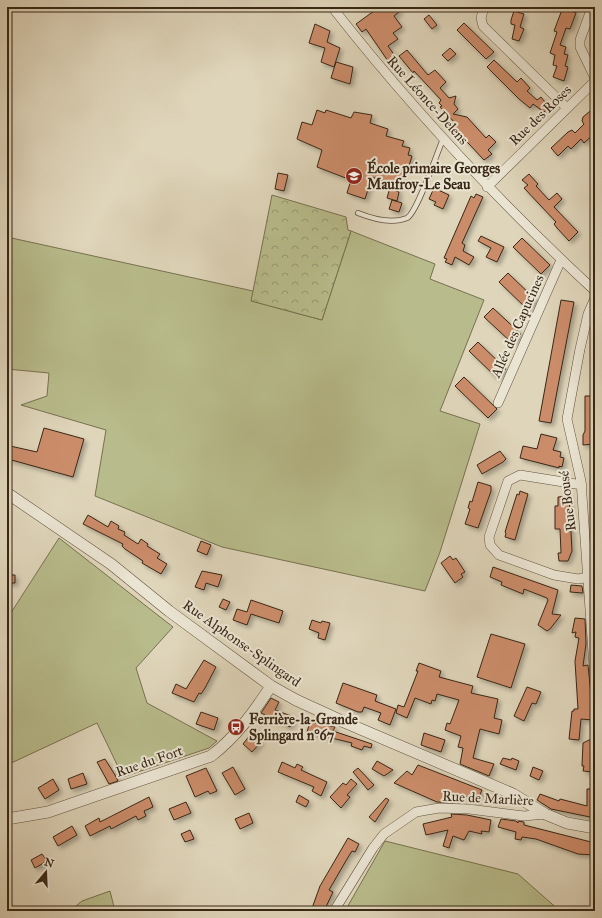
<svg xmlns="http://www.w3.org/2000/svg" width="602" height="918" viewBox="0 0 602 918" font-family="'IM FELL Great Primer',serif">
<defs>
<pattern id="park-crowns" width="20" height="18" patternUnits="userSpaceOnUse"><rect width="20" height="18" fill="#b8bb8b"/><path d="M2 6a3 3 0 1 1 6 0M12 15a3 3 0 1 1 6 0" fill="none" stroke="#979870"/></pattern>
<filter id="shadow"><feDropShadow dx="3" dy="3" stdDeviation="2" flood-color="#0004"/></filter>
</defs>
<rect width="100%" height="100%" fill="#dfd5ba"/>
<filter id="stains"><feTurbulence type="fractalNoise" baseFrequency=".005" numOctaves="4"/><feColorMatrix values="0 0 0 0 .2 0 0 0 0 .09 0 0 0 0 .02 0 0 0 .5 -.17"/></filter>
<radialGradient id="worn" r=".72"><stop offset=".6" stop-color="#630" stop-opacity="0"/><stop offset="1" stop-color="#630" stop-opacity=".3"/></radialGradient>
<path fill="#b8bb8b" stroke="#787150" d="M351,231L435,264L430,279L484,300L440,411L480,424L440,552L425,591L222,547L95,496L106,430L21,405L47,396L49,373L7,369V237L253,291L252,301L322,320Z
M59,538L173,627L136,668L147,703L217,741L209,748L123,777L97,723L7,765V619Z
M385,841L518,874L560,911H345Z
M110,891L115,911H70L82,901Z"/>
<path fill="url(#park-crowns)" stroke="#787150" d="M272,195L346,217L348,230L351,231L322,320L251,301Z"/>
<path fill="#cb8c6a" stroke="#392715" filter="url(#shadow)" d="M371,7H397L400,11L394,16L402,27L393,33L398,39L388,46L395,56L388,61L366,29L362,32L356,24L374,11Z
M563,7H574L572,11L576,13L570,29L566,28L560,45L566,47L564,54L568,55L565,66L568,67L564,81L553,77L557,66L553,65L555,55L550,53L557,32L554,31Z
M514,11L524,14L520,27L524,29L519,41L512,39L515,25L511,24V20Z
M429,15L437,25L432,29L424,19Z
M464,23L494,52L486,59L457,30Z
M315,24L330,31L327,42L340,48L334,67L321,62L325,48L309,43Z
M450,48L456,54L448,61L442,55Z
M407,50L428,75L435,70L446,82L440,88L449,98L456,96L454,104L458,109L453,114L467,117L486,138L489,135L496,142L488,150L492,154L484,160L454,128L457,125L440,107L442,106L439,103L441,100L414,71L413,73L399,56Z
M494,60L517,82L521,78L530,88L527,91L537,100L541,97L549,107L544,112L533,104L530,108L519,99L487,67Z
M336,62L353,67L350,84L331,78Z
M595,107V126L591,130L594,134L584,143L581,139L571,149L568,146L558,156L551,148L568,132L572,130L575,133L584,124L582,121L583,117Z
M317,110L325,113L326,110L351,118L354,112L372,115L370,123L388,129L386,136L404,141L402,146L410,148L408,155L412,156L409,166L405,164L396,191L399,192L397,201L387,198L391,184L372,177L365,199L347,193L351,180L317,167L322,150L297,139L302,122L312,125Z
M278,173L288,175L284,191L275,189Z
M529,174L538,184L536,186L549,200L557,193L562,199L554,207L578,232L569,241L557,228L554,224L556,222L524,188L528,185L522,180Z
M434,188L449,195L443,209L434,205L436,202L429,199Z
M476,194L483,197L462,243L465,245L463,251L474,257L469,265L455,257L452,265L445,262L447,259L444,258L471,196L474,198Z
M392,200L402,203L399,212L389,209Z
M481,236L504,247L497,262L486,257L491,248L478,241Z
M522,238L550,265L541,274L513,247Z
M508,273L536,300L527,309L499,282Z
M561,300L574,302L551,423L539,421Z
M493,308L521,334L512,343L484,317Z
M478,342L506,369L497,378L469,351Z
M464,377L497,409L488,418L455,386Z
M585,396H595L594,444L583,445V435L585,431Z
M44,428L84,439L73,477L8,459L10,446L37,452Z
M541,434L557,438L553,450L561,452L560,457L564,458L562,467L559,466V468L520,458L523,446L537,449Z
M500,451L506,459L503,462L482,474L477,465Z
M478,482L491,486V491L478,528L465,524L470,509L468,508L470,501L472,502Z
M520,491L528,494L515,540L505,537L506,533L505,532L517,494L519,495Z
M569,496L572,551L568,561H559L558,553H561L560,529H555V506H558V497Z
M88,515L108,527L111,521L119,526L118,529L125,532L124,535L138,544L141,539L148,544L147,546L160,554L157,558L167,564L161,574L142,563L143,561L125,549L122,546L123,544L83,524Z
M201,541L211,545L207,555L197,551Z
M450,556L453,560L456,558L465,572L461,574L463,577L455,583L441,563Z
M493,567L558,590L552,614L561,615L550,629L547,631L538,625L548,600L547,598L524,589L523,594L501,585L502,582L490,577Z
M202,571L222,575L218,587L206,583L204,590L195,587Z
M7,575H15V583H7Z
M571,585L582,586L583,593L570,592Z
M223,599L230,602L226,610L219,607Z
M251,600L283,611L279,623L251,614L247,625L233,620L237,609L247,612Z
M575,618L585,619L586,644L583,666L588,665L592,706H594L593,720L581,719L579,740L569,739L572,711H574V709H578L575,661L579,638L575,637L576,632L572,633Z
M312,620L321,623L322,621L330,623L325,640L318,638L319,633L309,629Z
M491,634L525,644L511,688L477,677Z
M204,660L216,667L205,688L201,694L199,693L194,702L172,693L176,684L186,689Z
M419,663L441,671L439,677L473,686L471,693L498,699L494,718L502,720L499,734L480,729L473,758L494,764L489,776L460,764L463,748L458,747L461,736L445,730L447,723L450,724L459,700L437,694L435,701L432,700L431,704L415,698L407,718L396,713L398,705L404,707L418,671H416Z
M343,683L377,695L375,701L396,709L390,725L378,720L381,713L364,707L362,712H358L336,703Z
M527,687L541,692L536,704L532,703L524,721L514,716Z
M271,698L279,702L275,710L294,717L290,727L261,713Z
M201,712L218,718L214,730L196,724Z
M310,722L335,727L333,731L372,744L371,748L364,746L362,750L351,746L352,743L307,732Z
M254,730L260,735L258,739L261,742L252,752L243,744Z
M424,733L445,740L441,752L421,745Z
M589,740H595V772L583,771L584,766H582L583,743Z
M503,758L511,760L512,758L519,761L516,770L500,764Z
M105,759L115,775L118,781L109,784L97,762Z
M377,761L393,770L384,776L372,769Z
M282,762L295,768L297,764L303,767L301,770L327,782L321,796L312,791L314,787L278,772Z
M418,765L482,790L477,801L463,795L462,797L457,795L455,803L437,802L394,783L407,771L412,775Z
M233,767L245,789L235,795L222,773Z
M533,767L543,771L539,780L530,776Z
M206,768L217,791L210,794L208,791L195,797L186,776Z
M358,768L374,785L368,790L353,772Z
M83,773L87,784L71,789L68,779Z
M53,779L59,790L45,799L38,788Z
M351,779L357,784L347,795L350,797L341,808L330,797L343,783L346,785Z
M587,789H595V818L551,809L537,800L540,794L559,801L560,799L587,806Z
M299,795L309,801L306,807L296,802Z
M149,797L153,807L144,811L146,816L138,820L136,816L111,829L110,826L90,836L85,826L99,818L100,822Z
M386,798L389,800L375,822L369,817Z
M186,802L191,813L174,820L169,809Z
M249,813L253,823L240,829L235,819Z
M451,814L467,815L491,820L489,832L481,831L482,834L469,831L464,840L453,836L449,848L443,846L448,830L426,835L423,824L452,817Z
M501,819L516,821L518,823V821L524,822V825L595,843L594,855L578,854L536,839L522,837L521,840L515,839L516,832L498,827Z
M72,826L77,835L58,846L53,837Z
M190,830L194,839L185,842L181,834Z
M348,838L359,844L355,852L352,851L347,859L329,890L333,892L324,911H311L320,886Z
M42,854L47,861L35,868L31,860Z"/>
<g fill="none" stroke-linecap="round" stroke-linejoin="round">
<g stroke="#62523e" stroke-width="6">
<path id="service" d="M358,213C373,219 392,224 407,218C417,213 437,153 443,139"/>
</g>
<g stroke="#62523e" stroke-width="10">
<path id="minor" d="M332,7C412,109 500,203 595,291
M484,7L481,18L483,26L566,107
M592,7L580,40V47L595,78
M487,187L595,81
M595,298L588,314L580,349L567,419L581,481L595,681
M498,403L561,260
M582,485L520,475L508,481L489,537L490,545L499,555L554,575L578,579L589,577
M334,911L373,848L384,834L416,812L439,808L469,809L524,816L545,814"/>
</g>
<g stroke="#62523e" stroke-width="12">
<path id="tertiary" d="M7,493L111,564L169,611L271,686L296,700L344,722L513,794L545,814L567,823L595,828
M7,819L48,812L211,756C236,737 254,712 271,686"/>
</g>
<use href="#service" stroke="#eae4d2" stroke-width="4.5"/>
<use href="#minor" stroke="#eae4d2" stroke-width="9"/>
<use href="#tertiary" stroke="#eae4d2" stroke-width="11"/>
</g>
<defs>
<g id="school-disc" transform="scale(0.9)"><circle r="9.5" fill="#8f2418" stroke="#eae4d2"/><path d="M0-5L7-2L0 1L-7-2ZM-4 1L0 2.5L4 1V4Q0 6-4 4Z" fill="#fff"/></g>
<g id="bus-disc" transform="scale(0.9)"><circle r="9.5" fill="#8f2418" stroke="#eae4d2"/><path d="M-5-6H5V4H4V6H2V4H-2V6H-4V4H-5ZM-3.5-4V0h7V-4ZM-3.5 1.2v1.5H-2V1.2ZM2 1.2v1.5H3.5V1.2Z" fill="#fff"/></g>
</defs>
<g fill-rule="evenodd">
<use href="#school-disc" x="354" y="176"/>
<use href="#bus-disc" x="236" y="727"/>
</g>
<g text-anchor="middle" stroke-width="4" stroke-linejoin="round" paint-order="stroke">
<g font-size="14" fill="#392715" stroke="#eae4d2">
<text transform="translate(428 100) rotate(48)" y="5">Rue Léonce-Delens</text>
<text transform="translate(540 115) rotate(-44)" y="5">Rue des Roses</text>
<text transform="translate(517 326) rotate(-66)" y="5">Allée des Capucines</text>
<text transform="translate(567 501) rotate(-97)" y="5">Rue Bousé</text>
<text transform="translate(242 643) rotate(35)" y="5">Rue Alphonse-Splingard</text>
<text transform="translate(149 761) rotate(-19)" y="5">Rue du Fort</text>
<text transform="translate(488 798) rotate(3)" y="5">Rue de Marlière</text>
</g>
<g font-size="14" font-weight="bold" fill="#392715" stroke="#eae4d2" text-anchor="start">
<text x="367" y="173">École primaire Georges<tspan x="367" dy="16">Maufroy-Le Seau</tspan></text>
<text x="249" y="724">Ferrière-la-Grande<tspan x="249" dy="16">Splingard n°67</tspan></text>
</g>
</g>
<rect width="602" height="918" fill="none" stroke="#dfd5ba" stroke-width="24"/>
<rect x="8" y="8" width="586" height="902" fill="none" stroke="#392715" stroke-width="2"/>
<rect x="12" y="12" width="578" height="894" fill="none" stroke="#392715"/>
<g transform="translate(46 872) rotate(19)" stroke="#eae4d2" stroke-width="3" paint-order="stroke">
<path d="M0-3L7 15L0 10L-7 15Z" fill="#392715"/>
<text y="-6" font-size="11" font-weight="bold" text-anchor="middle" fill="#392715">N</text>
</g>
<rect width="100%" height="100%" filter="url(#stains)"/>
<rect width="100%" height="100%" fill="url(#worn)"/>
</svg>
